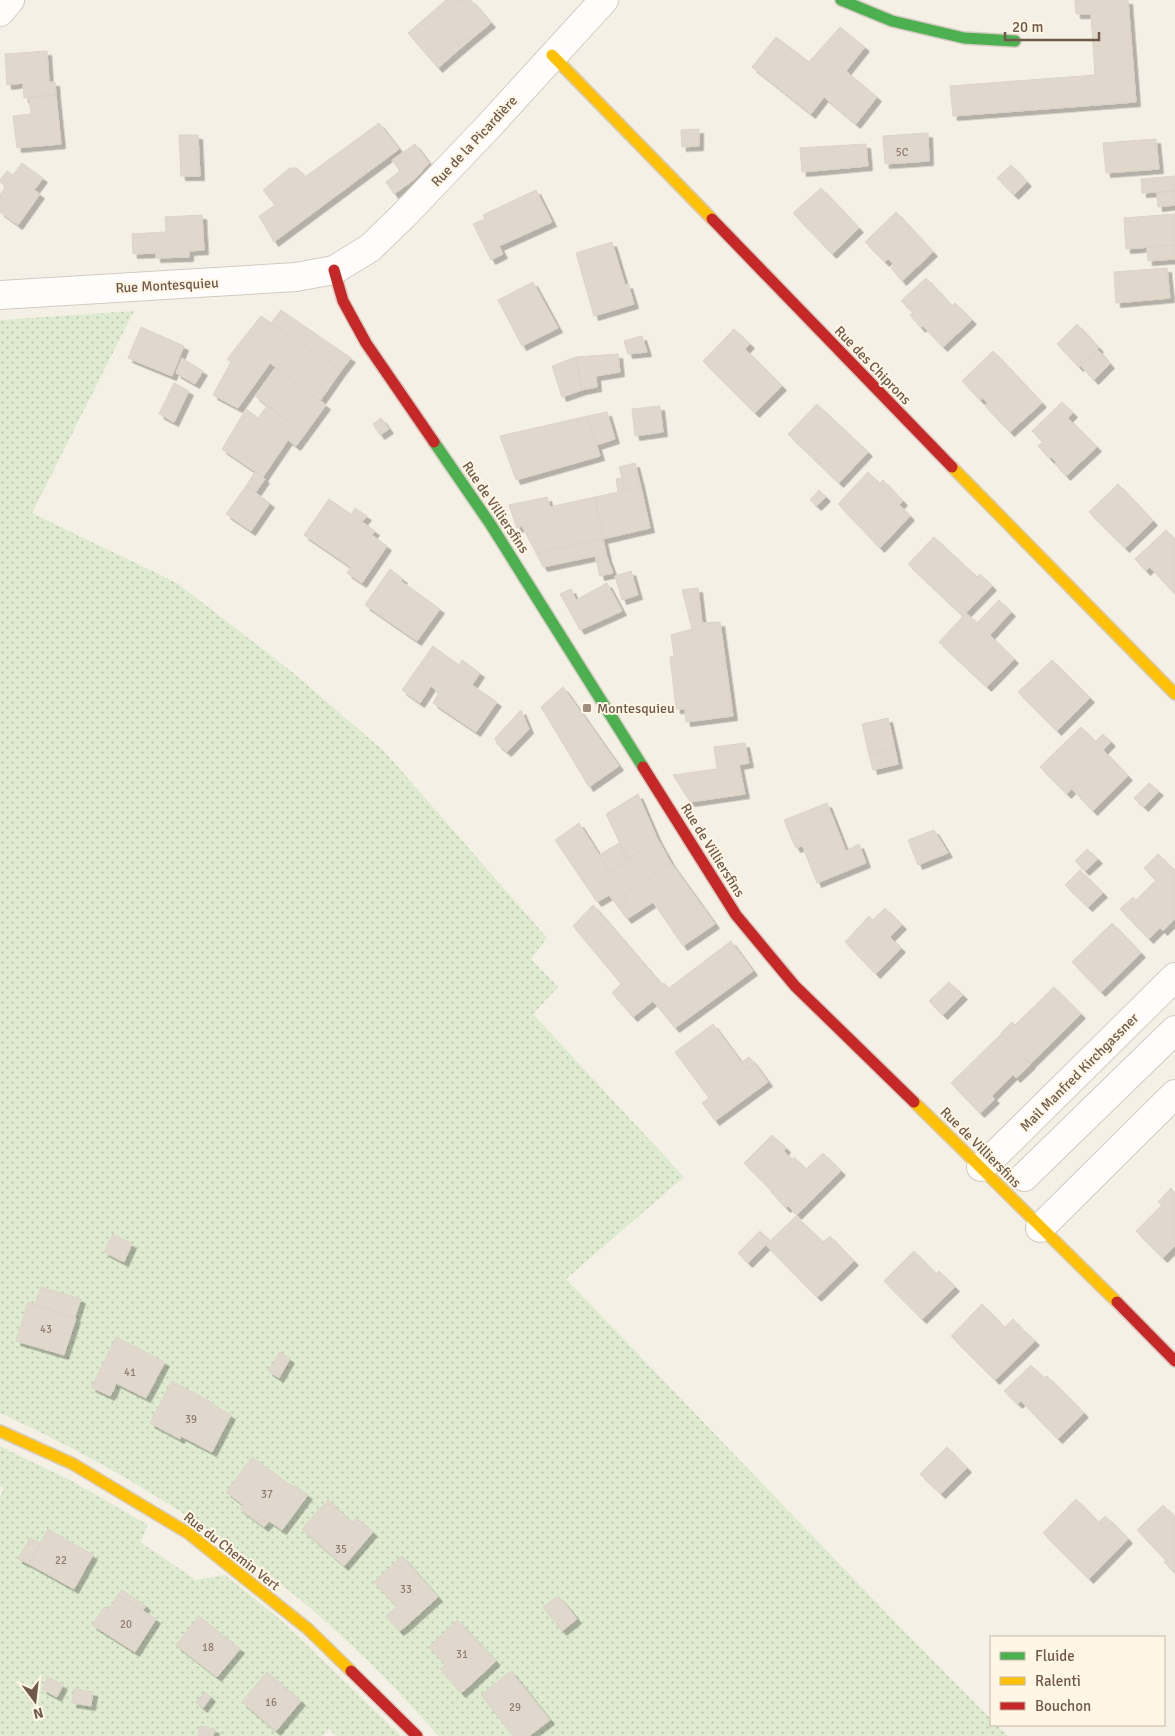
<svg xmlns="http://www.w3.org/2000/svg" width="1175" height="1736" viewBox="0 0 1175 1736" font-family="Signika,sans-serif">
<defs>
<pattern id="grass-dots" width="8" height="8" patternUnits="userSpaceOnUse" patternTransform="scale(1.25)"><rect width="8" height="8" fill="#dfebd0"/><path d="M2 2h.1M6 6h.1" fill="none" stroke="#b9c1ab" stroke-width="1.8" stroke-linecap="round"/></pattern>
<filter id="shadow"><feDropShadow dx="4.5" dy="4.5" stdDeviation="0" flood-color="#0004"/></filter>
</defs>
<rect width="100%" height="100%" fill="#f5f0e5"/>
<path fill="url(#grass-dots)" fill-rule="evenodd" d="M134,311L32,513L177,583L291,671L385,752L547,938L531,959L558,987L533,1014L684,1177L566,1279L899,1626L991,1719V1725H997L1008,1736H529L550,1719L511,1672L481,1695L513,1736H438C318,1595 168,1490 0,1413V320ZM113,1234L132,1244L124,1262L104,1252ZM41,1287L80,1299L64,1355L16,1341L28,1302L35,1304ZM116,1337L165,1362L146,1398L116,1383L109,1396L91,1387ZM280,1352L290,1359L279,1378L268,1371ZM172,1381L213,1402L212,1404L231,1415L212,1452L181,1436L180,1439L150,1423ZM252,1457L292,1487L294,1485L308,1495L282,1530L269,1521L264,1527L240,1509L243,1505L226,1492ZM328,1500L353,1523L357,1518L344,1565L302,1529ZM402,1556L438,1597L400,1631L387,1617L397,1607L374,1582ZM457,1620L496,1661L461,1693L440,1670L445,1665L429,1647Z
M0,1446L72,1481L148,1525L140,1542L196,1580L225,1575L281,1620L401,1736H336L329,1729L323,1736H213L215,1729L200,1726L198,1736H0V1497L4,1488L0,1486ZM48,1529L93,1555L74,1589L19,1559L30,1538L40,1543ZM122,1590L145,1606L142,1611L135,1651L92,1625L103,1607L109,1610ZM199,1616L240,1649L217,1677L176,1645ZM267,1672L300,1701L276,1731L242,1702ZM74,1689L93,1692L91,1706L73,1703Z"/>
<path fill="#e1d8cd" stroke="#ddd3c8" filter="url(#shadow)" d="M446,0H461L444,15L438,7Z
M461,0H471L491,23L468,42L464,37L450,49L454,54L438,68L408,33L438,7L444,15Z
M1075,0H1128L1136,102L953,116L950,86L1095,75L1091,14H1076Z
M840,27L865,47L846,71L877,97L856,124L824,97L811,114L766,78L791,48L809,62Z
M464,37L468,42L454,54L450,49Z
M776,37L791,48L766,78L752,67Z
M47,51L49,82H55L56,95L24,98L23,83L7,85L5,54Z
M56,95L61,144L17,148L13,116L31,114L29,97Z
M379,123L399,149L274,242L259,216L275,205L263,190L290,168H297L305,177Z
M699,129V146L682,147L681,130Z
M928,133L929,161L885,164L883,136Z
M179,135H198L200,176H181Z
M1156,139L1159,169L1106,173L1103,143Z
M415,144L429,163L415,179L394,194L386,182L400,171L392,160Z
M866,144L868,166L802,172L800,148Z
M22,163L43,178L34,190L40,194L18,225L0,212V195L6,186L0,182V180L7,171L13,175Z
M1011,165L1027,182L1014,195L997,178Z
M1175,176V191L1142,193L1141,179Z
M821,188L859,228L832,254L793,213Z
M536,190L552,222L499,246L503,254L491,260L473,224L485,219L483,215Z
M1175,191V205L1158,207L1157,193Z
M896,212L933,252L902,281L891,268L894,265L888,259L885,262L865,242Z
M1175,214V245L1126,249L1124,218Z
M202,215L204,250L189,251V257L156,258V253L133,254L132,234L166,232L165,217Z
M612,242L625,285L628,284L634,304L594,316L576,253Z
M1175,245V259L1148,261L1147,247Z
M1167,268L1170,298L1116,303L1114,272Z
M926,278L952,306L955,303L972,320L943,347L923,326L921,328L910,315L913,312L901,301Z
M533,282L558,328L522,346L498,300Z
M281,310L351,358L341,371L271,323Z
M261,316L341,371L320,401L270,363L238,408L213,395L231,362L227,359Z
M1077,324L1099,348L1079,367L1057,344Z
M141,327L184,346L172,376L128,358Z
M734,329L750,344L745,349L782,386L755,413L703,361Z
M642,336L647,352L628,354L624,341Z
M1098,350L1110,364L1094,380L1081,366Z
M993,351L1042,403L1010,432L985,406L988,404L983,398L980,400L962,381Z
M618,354L620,372L596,376L597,387L582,390L576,357Z
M576,357L582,390L562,397L552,366Z
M182,358L203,371L195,384L176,373Z
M276,368L326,405L305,434L255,396Z
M174,383L189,391L174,422L159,414Z
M1062,402L1073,413L1068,418L1097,447L1066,476L1055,464L1057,463L1051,457L1050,459L1038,446L1043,442L1032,431Z
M817,404L868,452L839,483L788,434Z
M267,406L305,434L296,446L288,440L263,477L222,449L246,409L258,418Z
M660,406L663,432L635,436L632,409Z
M607,412L615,439L597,445L588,416Z
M588,416L600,456L516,480L500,436Z
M381,418L389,429L380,435L373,424Z
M635,463L641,487L625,490L619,467Z
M255,472L265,479L256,492L246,486Z
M868,472L889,494L858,525L838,504Z
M622,478L625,490L641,487L650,528L603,539L595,497L618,492L616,479Z
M883,480L892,490L889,494L879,484Z
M1118,484L1153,521L1125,548L1089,512Z
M246,486L270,503L251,531L226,514Z
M819,490L826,497L817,506L810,500Z
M892,490L903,501L899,505L889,494Z
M889,494L910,516L880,548L858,525Z
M547,497L550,507L595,497L603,539L536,553L522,526L517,528L509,505Z
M329,499L375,531L372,535L387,546L362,583L347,573L351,567L304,535Z
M355,508L367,516L362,522L351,515Z
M1166,530L1175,540V594L1150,567L1146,571L1135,559Z
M934,537L977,577L980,574L992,586L963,616L908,564Z
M603,539L607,557L613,573L600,576L595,556L543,567L536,553Z
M390,569L403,579L401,581L440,609L417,641L365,605Z
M631,571L638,595L622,600L615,576Z
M607,583L622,611L580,630L560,594L571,589L576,600Z
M698,588L702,623L720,622L733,716L686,722L685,709H676L670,657L674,656L671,635L692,629L682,590Z
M999,600L1011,612L990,635L1014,659L987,687L939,642L966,613L977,623Z
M433,646L459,665L462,660L480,673L472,685L497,702L476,732L433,703L439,693L431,686L426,694L420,689L413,698L402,690Z
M1052,660L1068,676L1065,679L1049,663Z
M1049,663L1065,679L1068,676L1090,698L1057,731L1018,692Z
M563,687L619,766L589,787L541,707Z
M420,689L426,694L420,703L413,698Z
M521,710L529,729L507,752L497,744L495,738Z
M888,718L895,749L869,755L862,724Z
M1081,727L1128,776L1093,811L1071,788L1077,783L1051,756Z
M1103,734L1111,742L1103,750L1095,742Z
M745,743L749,763L739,765L745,794L690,802L673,775L717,769L714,747Z
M895,749L898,764L873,770L869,755Z
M1051,756L1077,783L1067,794L1040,767Z
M1149,783L1159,791L1144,807L1134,798Z
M638,794L657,838L628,860L606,814Z
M827,803L846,851L859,844L866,863L817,883L799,837L792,840L784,820Z
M579,823L610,872L657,838L671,863L624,895L628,900L618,907L609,895L597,902L555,840Z
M934,830L948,853L918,865L908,840Z
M799,837L802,846L796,848L792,840Z
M619,843L628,860L610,872L599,855Z
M1087,849L1098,859L1085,871L1075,861Z
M1158,854L1175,871V919L1163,931L1160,928L1149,939L1120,909L1133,897L1136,900L1156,880L1144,868Z
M671,863L715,924L683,946L653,902L627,919L618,907L628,900L624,895Z
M1080,870L1103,893L1088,907L1065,885Z
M593,905L662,985L664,983L669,988L731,941L753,971L675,1028L653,1001L633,1017L612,993L621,984L573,926Z
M885,908L902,925L890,937L901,948L876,974L845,942L869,916L873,920Z
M1112,923L1141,953L1101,992L1072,962Z
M949,982L963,995L943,1015L929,1001Z
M1054,987L1081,1014L1030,1064L1001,1033L1012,1022L1015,1025Z
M713,1024L747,1070L755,1064L768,1082L715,1121L702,1103L709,1098L675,1052Z
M1001,1034L1031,1064L1016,1078L1013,1075L992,1096L995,1099L980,1113L951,1083Z
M749,1057L755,1064L747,1070L742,1062Z
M772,1135L786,1148L784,1151L792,1160L794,1157L806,1169L823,1153L841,1171L797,1215L788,1206L786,1208L771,1192L772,1191L744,1163Z
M1171,1188L1175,1193V1246L1163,1258L1136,1231L1162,1205L1158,1202Z
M796,1216L832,1251L838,1245L854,1261L817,1297L766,1245Z
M760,1231L770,1241L761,1250L751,1240Z
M113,1234L132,1244L124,1262L104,1252Z
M830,1236L838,1245L832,1251L823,1242Z
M751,1240L761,1250L748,1263L738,1253Z
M914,1251L936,1274L939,1271L955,1287L922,1319L884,1281Z
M41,1287L81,1299L75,1317L35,1304Z
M28,1302L76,1318L64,1355L16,1341Z
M982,1304L1010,1333L1018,1325L1035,1341L995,1380L951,1336Z
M1013,1319L1018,1325L1010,1333L1005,1327Z
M116,1337L165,1362L146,1398L116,1383L113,1391L94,1382Z
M280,1352L290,1359L287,1364L277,1357Z
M277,1357L287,1364L279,1378L268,1371Z
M1031,1365L1044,1378L1047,1376L1084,1413L1058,1439L1021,1401L1018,1404L1004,1391Z
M172,1381L213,1403L212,1404L231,1415L212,1452L181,1436L180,1439L150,1423Z
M94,1382L113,1391L110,1396L91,1387Z
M947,1447L967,1468L941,1494L920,1474Z
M252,1457L293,1487L294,1485L308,1495L282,1530L269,1521L268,1523L226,1492Z
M1076,1499L1106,1530L1113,1523L1128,1539L1089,1579L1043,1533Z
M328,1500L353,1523L357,1518L373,1532L344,1566L302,1529Z
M243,1505L268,1523L264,1527L240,1509Z
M1163,1505L1175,1517V1573L1164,1562L1166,1560L1137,1530Z
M1105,1516L1113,1523L1106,1530L1099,1522Z
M48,1529L93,1555L74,1589L29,1564Z
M30,1538L40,1543L29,1564L18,1559Z
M402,1556L438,1597L405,1627L391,1612L397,1607L374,1582Z
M122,1590L146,1606L142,1611L118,1595Z
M118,1595L156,1619L135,1652L97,1628Z
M558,1596L567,1606L556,1615L566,1628L562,1631L543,1607Z
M567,1606L577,1619L566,1628L556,1615Z
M104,1607L109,1610L97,1628L92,1625Z
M391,1612L405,1627L399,1631L386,1616Z
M199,1616L240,1649L217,1677L176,1645Z
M457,1620L496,1661L467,1688L429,1647Z
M445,1665L467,1688L461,1693L440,1669Z
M511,1671L550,1720L529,1736H513L481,1695Z
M267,1672L301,1701L276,1731L242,1702Z
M48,1677L63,1685L57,1697L42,1689Z
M74,1689L93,1692L91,1706L72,1703Z
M205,1692L211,1697L203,1708L196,1702Z
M200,1726L215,1729L213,1736H198Z"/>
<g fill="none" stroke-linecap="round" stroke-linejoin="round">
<g stroke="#d3cbc1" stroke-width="30">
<path id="street" d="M0,12L10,0
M0,295L296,277L334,270L370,248L404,215L488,127L604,0
M981,1167L999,1151L1175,977
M1024,1177L1175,1030
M1040,1228L1175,1094"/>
</g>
<g stroke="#d5ccc2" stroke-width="14">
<path id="fast" d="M841,0L892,21L964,38L1015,41
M434,442L491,525L643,767"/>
</g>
<g stroke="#d5ccc2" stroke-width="14">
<path id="slow" d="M552,55L712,219
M952,467L1175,694
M914,1102C983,1169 1049,1236 1117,1302
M0,1431L73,1464L188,1533L308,1629L351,1671"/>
</g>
<g stroke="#d5ccc2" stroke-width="14">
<path id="jam" d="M712,219L952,467
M334,270L343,301L366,343L434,442
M643,767L736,915L795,986L914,1102
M1117,1302L1175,1361
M351,1671L417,1736"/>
</g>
<use href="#street" stroke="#fefdfb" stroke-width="28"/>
<use href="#fast" stroke="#4caf50" stroke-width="11"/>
<use href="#slow" stroke="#ffc107" stroke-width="11"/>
<use href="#jam" stroke="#c62828" stroke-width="11"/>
</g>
<rect fill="#9f8e7f" stroke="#fff6e5" stroke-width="2" x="582" y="703" width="10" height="10" rx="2.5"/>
<g text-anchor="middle" stroke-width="4" stroke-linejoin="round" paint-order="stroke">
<g font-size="11" fill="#8e7b6c">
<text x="902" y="156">5C</text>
<text x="46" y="1333">43</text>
<text x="130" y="1376">41</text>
<text x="191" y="1423">39</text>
<text x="267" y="1498">37</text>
<text x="341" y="1553">35</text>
<text x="61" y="1564">22</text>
<text x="406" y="1593">33</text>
<text x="126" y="1628">20</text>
<text x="208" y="1651">18</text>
<text x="462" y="1658">31</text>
<text x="271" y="1706">16</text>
<text x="515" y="1711">29</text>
</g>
<g font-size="14" fill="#705948" stroke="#fff6e5">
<text transform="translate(474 141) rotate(-47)" y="5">Rue de la Picardière</text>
<text transform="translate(167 285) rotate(-3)" y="5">Rue Montesquieu</text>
<text transform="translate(873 365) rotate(46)" y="5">Rue des Chiprons</text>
<text transform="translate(496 507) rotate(56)" y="5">Rue de Villiersfins</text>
<text transform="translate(713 850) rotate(58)" y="5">Rue de Villiersfins</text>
<text transform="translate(1079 1072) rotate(-45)" y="5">Mail Manfred Kirchgassner</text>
<text transform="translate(981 1147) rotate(45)" y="5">Rue de Villiersfins</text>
<text transform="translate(232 1551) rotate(38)" y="5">Rue du Chemin Vert</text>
</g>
<g font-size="14" fill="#705948" stroke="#fff6e5" text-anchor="start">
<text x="597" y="713">Montesquieu</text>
</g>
</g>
<rect x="990" y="1636" width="175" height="90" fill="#fff6e5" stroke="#c6b7a6"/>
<rect x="1000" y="1652" width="25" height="8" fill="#4caf50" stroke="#c6b7a6"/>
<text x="1035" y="1661" font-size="15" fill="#705948">Fluide</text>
<rect x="1000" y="1677" width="25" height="8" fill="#ffc107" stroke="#c6b7a6"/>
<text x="1035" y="1686" font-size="15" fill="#705948">Ralenti</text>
<rect x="1000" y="1702" width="25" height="8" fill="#c62828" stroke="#c6b7a6"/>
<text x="1035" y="1711" font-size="15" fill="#705948">Bouchon</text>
<g transform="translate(35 1701) rotate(165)" stroke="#fff6e5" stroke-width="4" paint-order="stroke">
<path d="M0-4L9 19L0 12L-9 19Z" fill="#705948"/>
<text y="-8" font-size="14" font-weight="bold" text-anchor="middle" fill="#705948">N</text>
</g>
<path d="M1005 32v8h94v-8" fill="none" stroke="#705948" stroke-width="2.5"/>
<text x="1012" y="32" font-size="15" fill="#705948" stroke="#fff6e5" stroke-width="4" paint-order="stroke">20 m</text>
</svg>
